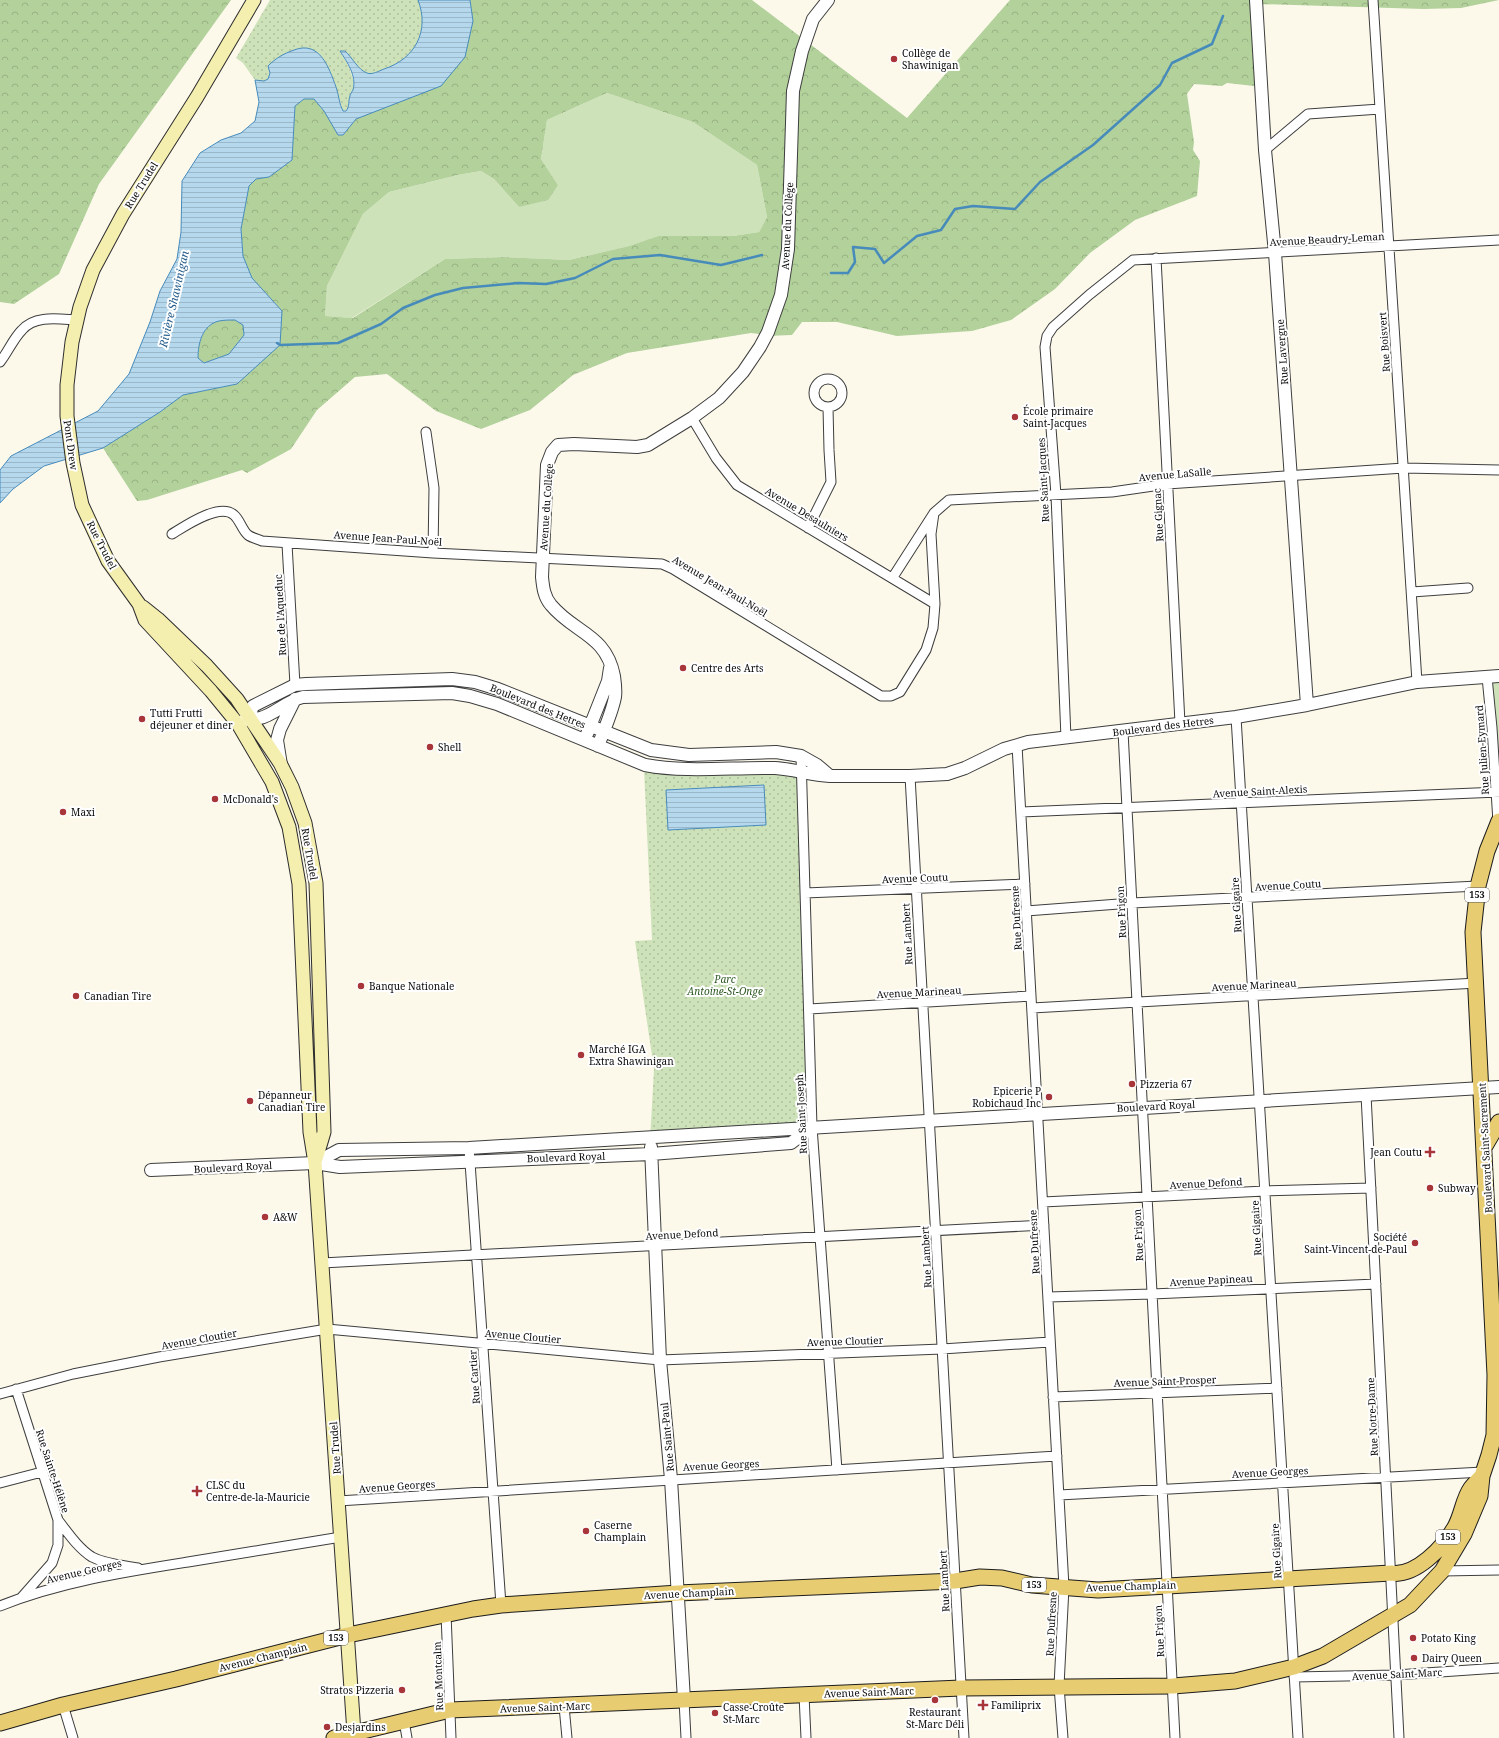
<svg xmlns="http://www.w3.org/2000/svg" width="1499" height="1738" viewBox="0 0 1499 1738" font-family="'Noto Serif',serif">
<defs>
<pattern id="forest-crowns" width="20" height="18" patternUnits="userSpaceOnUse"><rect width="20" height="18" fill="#b2d19b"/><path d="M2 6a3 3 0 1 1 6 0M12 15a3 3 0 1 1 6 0" fill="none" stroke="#98b284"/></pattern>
<pattern id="park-dots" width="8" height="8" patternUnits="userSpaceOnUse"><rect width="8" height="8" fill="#cee2ba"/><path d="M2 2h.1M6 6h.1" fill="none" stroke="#b0c19f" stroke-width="1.8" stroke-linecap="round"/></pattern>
<pattern id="water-rules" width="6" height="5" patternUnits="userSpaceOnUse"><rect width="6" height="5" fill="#b6d8ed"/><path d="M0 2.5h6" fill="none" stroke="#9bb8ca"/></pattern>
</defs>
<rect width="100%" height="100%" fill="#fcf9eb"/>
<path fill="#cee2ba" d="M607,93L693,122L757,165L767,217L759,232L733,236H658L629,246L569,260L504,257L445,259L352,318L325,316L327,286L363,214L389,192L458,175L481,171L494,179L519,207L558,185L541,159L547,120Z
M1499,676V792L1487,677Z"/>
<path fill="url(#forest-crowns)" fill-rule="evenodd" d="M0,0H231L99,184L59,274L14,304L0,302Z
M470,0H752L907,118L1010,0H1499L1461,8L1424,9L1258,4L1263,87L1227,83L1222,86L1194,84L1187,94L1194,142L1193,150L1200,161L1197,196L1135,220L1090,253L1055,289L1011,320L972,331L897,336L837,322H802L792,335L766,336L759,334L751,333L627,353L573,375L530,410L481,429L436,411L387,374L355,377L317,410L291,449L247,473L242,470L147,500L137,501L103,448L160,412L183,395L237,384L282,311L252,278L243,256L241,229L249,186L256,179L269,177L292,160L295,106L304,99H314L343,135L356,119L374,111L473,21ZM607,93L693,122L757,165L767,217L759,232L733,236H658L629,246L569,260L504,257L445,259L353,318L325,316L327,286L363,214L389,192L458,175L481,171L494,179L519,207L548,200L558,185L541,159L547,120Z
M235,320L243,325L244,335L229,354L204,363L198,358C198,344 202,325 219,321C224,320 230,320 235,320Z"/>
<path fill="url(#park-dots)" d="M270,0H418C430,31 415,59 384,69C379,71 372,75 366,73C357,69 348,58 340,51L349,67L353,79L354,88L350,96L348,109L343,111L331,73L322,57L318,53L270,73L268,80L264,81L255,80L243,63L236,58Z
M644,769L801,771L812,1127L650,1140L654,1069L635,941L652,940Z"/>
<path fill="url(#water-rules)" stroke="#478bbb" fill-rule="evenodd" d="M418,0H470L473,21L465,57L441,86L356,119L343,135H338L324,111L314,99H304L295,106L292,160L269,177L256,179L249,186L241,229L243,256L252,278L282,311L280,345L237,384L183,395L160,412L103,448L44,466L13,489L0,503V470L11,456L98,411L129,374L150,322L160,291L177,259L181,232L182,181L200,153L221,140L241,133L255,121L259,102L255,80L264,81L268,79L270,73L268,66C276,58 283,54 294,50C320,40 329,68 336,87C339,95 339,104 343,111H346C350,106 348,101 350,96C350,94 352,92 353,90C357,76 347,62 340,51H345C352,57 358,70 367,73C372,75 379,71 384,69C415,59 430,31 418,0ZM235,320L243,325L244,335L229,354L204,363L198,358C198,344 202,325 219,321C224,320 230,320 235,320Z
M764,785L766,825L668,830L666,790Z"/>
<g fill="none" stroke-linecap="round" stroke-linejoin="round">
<path stroke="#478bbb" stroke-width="2.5" d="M831,273H848L855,262L853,247L875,249L884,263L917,236L941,230L955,209L973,206L1015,209L1040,182L1093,145L1160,85L1172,63L1212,44L1223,16
M277,343L280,345L338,343L381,324L403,308L435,295L463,288L518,283L546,284L575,278L613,259L660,255L721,265L762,255"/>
<g stroke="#3e3e3e" stroke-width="11">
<path id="minor" d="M1373,0L1417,682
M1265,150L1308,114L1380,109
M1156,258L1180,723
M0,362C8,352 13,339 22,330C35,315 58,319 76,320
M814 393a14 14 0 1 1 28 0a14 14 0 1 1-28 0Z
M692,418L716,458L737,485L935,604
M426,432L434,488L433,553
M808,528L831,482L829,450L828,407
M172,534C185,526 220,502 234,515C240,520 242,530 248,535C252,538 258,539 262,541L433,553L662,564L673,569L881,696H891L900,692L926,650L933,628L935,604L931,534L934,513
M287,544L295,685
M893,577L934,513L949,500L1112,492L1167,484L1404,468L1499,470
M1412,592L1468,588
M1487,677L1492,728L1498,822
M1236,717L1298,1738
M1123,731L1175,1738
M1066,738L1056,495L1045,347L1047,336L1053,327L1089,295L1133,260L1499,240
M1017,745L1064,1587L1059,1686L1063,1738
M801,756L812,1127L837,1470
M910,776L964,1738
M1021,812L1499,792
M805,893L1025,884
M1026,911L1132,903L1478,886
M1032,1008L1477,983
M809,1009L1031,996
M1366,1095L1399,1738
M469,1148L501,1605
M1043,1202L1265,1191L1371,1188
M322,1263L1044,1225
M1048,1297L1152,1294L1376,1284
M16,1389L58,1520V1545L52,1563L22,1597
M0,1394L73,1374L159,1357L327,1329L660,1360L942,1349L1050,1342
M1053,1397L1277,1388
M0,1483L42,1472
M1059,1495L1483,1472
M338,1501L1057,1456
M58,1520C68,1533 78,1548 92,1557C105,1564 123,1565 138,1568
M1442,1571L1499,1570
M0,1606C60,1582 125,1572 188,1562C239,1554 290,1545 341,1537
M446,1614L451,1738
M1294,1677L1396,1675L1499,1668
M804,1695L806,1738
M684,1700L686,1738
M63,1705L73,1738
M564,1706L567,1738
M404,1721L407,1738"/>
</g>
<g stroke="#3e3e3e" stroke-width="14">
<path id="tertiary" d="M1256,0L1265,150L1275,253L1307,705
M249,717L253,706L295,685L306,684L452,679L475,682L498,689L651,750L689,755L776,752L801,756L817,765L830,776
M243,721C251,716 253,720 260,718C274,715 286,701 303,697L452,693L470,696L497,704L645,765C688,773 731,767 775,768C793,769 811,775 830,776H910L947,774L965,768L1004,749L1028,742L1236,717L1307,705L1417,682L1499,676
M587,734L608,681L610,668
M598,746C604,730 612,713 615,697C616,690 615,683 614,676C606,634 574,633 551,605C544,597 543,587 542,577L547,465L552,452L558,445L574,444L637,447L648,445L692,418L719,398L743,372L760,347L768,332L781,295L788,249L793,91L802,51L813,19L828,0
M281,765L277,740L280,729L295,699
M651,1147L660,1360L671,1479L684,1700
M315,1163L339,1150L469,1148L1499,1087
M151,1170L315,1163L340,1167L651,1154L791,1143L812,1127"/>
</g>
<g stroke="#2d2d2d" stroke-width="15">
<path id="secondary" d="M254,0L197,97L123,214L93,270L80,307L72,342L67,385V416L73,463L82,505L108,561L139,604L145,620L211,691L238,724L272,782L289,827L299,884L310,1132L315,1163L354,1733
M143,607L158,619L207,666L237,699L280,763L292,787L305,823L316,883L324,1132L316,1159"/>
</g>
<g stroke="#1c1c1c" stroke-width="17">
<path id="primary" d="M1485,1146L1499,1122
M0,1723L63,1705L176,1679L348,1635L473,1609L501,1605L678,1593L955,1581L980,1577L1002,1578L1032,1585L1098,1590L1391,1573C1415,1577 1444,1547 1455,1527C1462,1515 1463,1499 1471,1488C1474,1484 1478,1480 1482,1476
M334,1738L450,1710L961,1688L1173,1686L1235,1681L1294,1667L1323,1656L1410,1605L1442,1571L1464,1534L1480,1496L1482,1476L1489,1455L1494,1435L1495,1375L1473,932L1478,886L1487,851L1499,821"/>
</g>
<use href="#minor" stroke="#fff" stroke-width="9"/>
<use href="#tertiary" stroke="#fff" stroke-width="12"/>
<use href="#secondary" stroke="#f4eeaf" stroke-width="13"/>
<use href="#primary" stroke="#e7cc71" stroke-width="15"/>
</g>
<g fill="#a83539" stroke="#fff" stroke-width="1.5">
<circle cx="894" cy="59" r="4"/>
<circle cx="1015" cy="417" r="4"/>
<circle cx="683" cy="668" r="4"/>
<circle cx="142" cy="719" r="4"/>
<circle cx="430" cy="747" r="4"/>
<circle cx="215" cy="799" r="4"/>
<circle cx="63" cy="812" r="4"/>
<circle cx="361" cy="986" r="4"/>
<circle cx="76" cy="996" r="4"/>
<circle cx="581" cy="1055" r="4"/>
<circle cx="1132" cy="1084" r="4"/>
<circle cx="1049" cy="1097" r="4"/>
<circle cx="250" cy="1101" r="4"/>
<path d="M1428 1146h4v4h4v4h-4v4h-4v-4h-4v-4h4z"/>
<circle cx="1430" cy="1188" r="4"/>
<circle cx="265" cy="1217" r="4"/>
<circle cx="1415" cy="1243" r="4"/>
<path d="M195 1485h4v4h4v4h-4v4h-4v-4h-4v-4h4z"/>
<circle cx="586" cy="1531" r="4"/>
<circle cx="1413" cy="1638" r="4"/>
<circle cx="1414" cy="1658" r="4"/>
<circle cx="402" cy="1690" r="4"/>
<circle cx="935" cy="1700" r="4"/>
<path d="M981 1699h4v4h4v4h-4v4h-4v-4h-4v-4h4z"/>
<circle cx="715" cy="1713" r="4"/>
<circle cx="327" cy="1727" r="4"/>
</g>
<g text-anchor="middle" stroke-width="4" stroke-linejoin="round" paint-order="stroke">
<g fill="#fff" stroke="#545454" stroke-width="1">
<rect x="1465" y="888" width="24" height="14" rx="3"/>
<rect x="1436" y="1530" width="24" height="14" rx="3"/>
<rect x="1022" y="1578" width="24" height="14" rx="3"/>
<rect x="324" y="1631" width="24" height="14" rx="3"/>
</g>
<g font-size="9" font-weight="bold" fill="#0b0b0b">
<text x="1477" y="898">153</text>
<text x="1448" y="1540">153</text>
<text x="1034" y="1588">153</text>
<text x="336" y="1641">153</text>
</g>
<g font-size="10" fill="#0b0b0b" stroke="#fff" text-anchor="start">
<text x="902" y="57">Collège de<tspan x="902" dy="12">Shawinigan</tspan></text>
<text x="1023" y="415">École primaire<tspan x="1023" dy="12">Saint-Jacques</tspan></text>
<text x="691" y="672">Centre des Arts</text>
<text x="150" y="717">Tutti Frutti<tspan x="150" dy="12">déjeuner et diner</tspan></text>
<text x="438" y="751">Shell</text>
<text x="223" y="803">McDonald's</text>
<text x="71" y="816">Maxi</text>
<text x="369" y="990">Banque Nationale</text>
<text x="84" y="1000">Canadian Tire</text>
<text x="589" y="1053">Marché IGA<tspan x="589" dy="12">Extra Shawinigan</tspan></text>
<text x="1140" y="1088">Pizzeria 67</text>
<text x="1041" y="1095" text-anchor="end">Epicerie P<tspan x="1041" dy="12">Robichaud Inc</tspan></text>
<text x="258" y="1099">Dépanneur<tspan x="258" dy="12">Canadian Tire</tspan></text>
<text x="1422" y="1156" text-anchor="end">Jean Coutu</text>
<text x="1438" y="1192">Subway</text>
<text x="273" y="1221">A&amp;W</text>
<text x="1407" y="1241" text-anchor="end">Société<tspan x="1407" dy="12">Saint-Vincent-de-Paul</tspan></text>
<text x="206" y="1489">CLSC du<tspan x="206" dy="12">Centre-de-la-Mauricie</tspan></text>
<text x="594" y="1529">Caserne<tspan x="594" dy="12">Champlain</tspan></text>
<text x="1421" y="1642">Potato King</text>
<text x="1422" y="1662">Dairy Queen</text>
<text x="394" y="1694" text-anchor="end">Stratos Pizzeria</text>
<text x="991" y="1709">Familiprix</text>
<text x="723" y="1711">Casse-Croûte<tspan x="723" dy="12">St-Marc</tspan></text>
<text x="935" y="1716" text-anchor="middle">Restaurant<tspan x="935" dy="12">St-Marc Déli</tspan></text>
<text x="335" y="1731">Desjardins</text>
</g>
<g font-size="10" fill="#0b0b0b" stroke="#fff">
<text transform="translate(141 185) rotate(-58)" y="4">Rue Trudel</text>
<text transform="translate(787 226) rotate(-87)" y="4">Avenue du Collège</text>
<text transform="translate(1327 239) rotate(-3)" y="4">Avenue Beaudry-Leman</text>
<text transform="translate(1384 342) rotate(-94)" y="4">Rue Boisvert</text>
<text transform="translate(1282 352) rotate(-94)" y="4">Rue Lavergne</text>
<text transform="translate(71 445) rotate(82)" y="4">Pont Drew</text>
<text transform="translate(1175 474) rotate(-5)" y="4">Avenue LaSalle</text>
<text transform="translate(1043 480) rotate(-93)" y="4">Rue Saint-Jacques</text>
<text transform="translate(546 507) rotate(-86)" y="4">Avenue du Collège</text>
<text transform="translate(807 514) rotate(31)" y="4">Avenue Desaulniers</text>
<text transform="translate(1158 515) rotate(-93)" y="4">Rue Gignac</text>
<text transform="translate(388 538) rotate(4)" y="4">Avenue Jean-Paul-Noël</text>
<text transform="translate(102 545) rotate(63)" y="4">Rue Trudel</text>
<text transform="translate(720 586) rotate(31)" y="4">Avenue Jean-Paul-Noël</text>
<text transform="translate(280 615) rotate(-93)" y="4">Rue de l'Aqueduc</text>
<text transform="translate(538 706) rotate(22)" y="4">Boulevard des Hetres</text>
<text transform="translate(1163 726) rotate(-7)" y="4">Boulevard des Hetres</text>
<text transform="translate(1482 750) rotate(-94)" y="4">Rue Julien-Eymard</text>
<text transform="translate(1260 791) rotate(-3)" y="4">Avenue Saint-Alexis</text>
<text transform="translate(310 854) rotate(80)" y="4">Rue Trudel</text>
<text transform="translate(915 878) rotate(-2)" y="4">Avenue Coutu</text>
<text transform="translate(1288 885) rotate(-3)" y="4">Avenue Coutu</text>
<text transform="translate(1236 905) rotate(-93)" y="4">Rue Gigaire</text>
<text transform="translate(1121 912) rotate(-93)" y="4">Rue Frigon</text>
<text transform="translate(1016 918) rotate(-93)" y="4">Rue Dufresne</text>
<text transform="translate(907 934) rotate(-93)" y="4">Rue Lambert</text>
<text transform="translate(1254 985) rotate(-3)" y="4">Avenue Marineau</text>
<text transform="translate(919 992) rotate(-3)" y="4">Avenue Marineau</text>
<text transform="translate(1156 1106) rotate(-3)" y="4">Boulevard Royal</text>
<text transform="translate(801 1114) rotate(-93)" y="4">Rue Saint-Joseph</text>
<text transform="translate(1485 1148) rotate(-93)" y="4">Boulevard Saint-Sacrement</text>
<text transform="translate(566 1157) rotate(-2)" y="4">Boulevard Royal</text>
<text transform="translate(233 1167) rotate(-3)" y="4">Boulevard Royal</text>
<text transform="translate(1206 1183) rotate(-3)" y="4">Avenue Defond</text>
<text transform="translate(1256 1228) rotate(-93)" y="4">Rue Gigaire</text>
<text transform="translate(682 1234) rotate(-3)" y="4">Avenue Defond</text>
<text transform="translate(1138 1235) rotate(-93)" y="4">Rue Frigon</text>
<text transform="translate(1034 1242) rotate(-93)" y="4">Rue Dufresne</text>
<text transform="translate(926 1257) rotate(-93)" y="4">Rue Lambert</text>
<text transform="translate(1211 1280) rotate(-3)" y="4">Avenue Papineau</text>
<text transform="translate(523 1336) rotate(5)" y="4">Avenue Cloutier</text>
<text transform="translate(199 1339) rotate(-10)" y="4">Avenue Cloutier</text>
<text transform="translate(845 1341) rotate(-2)" y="4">Avenue Cloutier</text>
<text transform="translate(474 1377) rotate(-94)" y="4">Rue Cartier</text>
<text transform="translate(1165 1381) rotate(-2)" y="4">Avenue Saint-Prosper</text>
<text transform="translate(1372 1417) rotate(-93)" y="4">Rue Notre-Dame</text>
<text transform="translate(667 1437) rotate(-95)" y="4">Rue Saint-Paul</text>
<text transform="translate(335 1448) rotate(-94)" y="4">Rue Trudel</text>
<text transform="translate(721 1465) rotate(-3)" y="4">Avenue Georges</text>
<text transform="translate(53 1471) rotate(72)" y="4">Rue Sainte-Hélène</text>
<text transform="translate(1270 1472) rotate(-3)" y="4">Avenue Georges</text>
<text transform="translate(397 1486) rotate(-4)" y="4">Avenue Georges</text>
<text transform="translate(1276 1551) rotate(-93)" y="4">Rue Gigaire</text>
<text transform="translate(84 1571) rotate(-13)" y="4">Avenue Georges</text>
<text transform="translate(944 1581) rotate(-93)" y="4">Rue Lambert</text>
<text transform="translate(1131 1586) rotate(-2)" y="4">Avenue Champlain</text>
<text transform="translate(689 1593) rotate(-3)" y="4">Avenue Champlain</text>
<text transform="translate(1051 1624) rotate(-87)" y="4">Rue Dufresne</text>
<text transform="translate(1159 1631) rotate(-93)" y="4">Rue Frigon</text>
<text transform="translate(263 1657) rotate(-14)" y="4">Avenue Champlain</text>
<text transform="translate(1397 1674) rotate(-3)" y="4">Avenue Saint-Marc</text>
<text transform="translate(438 1676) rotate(-92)" y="4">Rue Montcalm</text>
<text transform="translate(869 1692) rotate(-2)" y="4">Avenue Saint-Marc</text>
<text transform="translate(545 1707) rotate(-2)" y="4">Avenue Saint-Marc</text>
</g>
<g font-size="10" font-style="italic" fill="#2f5a24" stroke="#fff">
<text x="725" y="983">Parc<tspan x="725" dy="12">Antoine-St-Onge</tspan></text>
</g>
<g font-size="11" font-style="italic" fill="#255d8c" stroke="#fff">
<text transform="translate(174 299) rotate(-77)" y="4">Rivière Shawinigan</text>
</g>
</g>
</svg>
